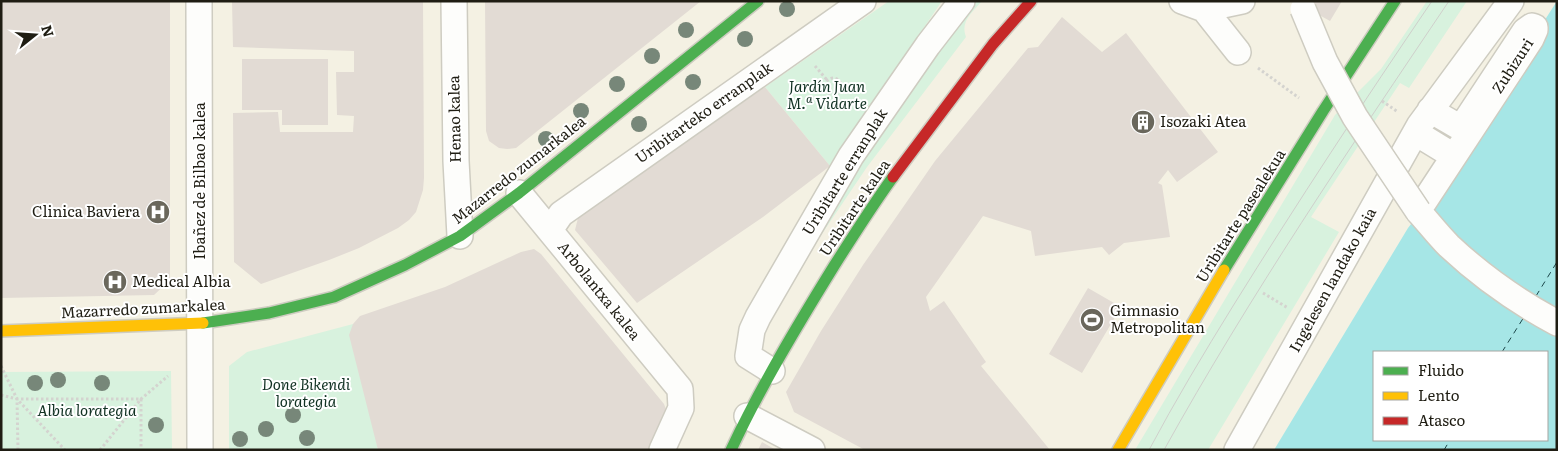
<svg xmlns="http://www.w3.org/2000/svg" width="1558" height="451" viewBox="0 0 1558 451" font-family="Literata,serif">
<rect width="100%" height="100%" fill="#f4f1e3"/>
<path fill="#d8f2de" d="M889,1H942L830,166L765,87Z
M975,1H982C972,13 960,21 966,37L867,167L805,259L846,183L960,19Z
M1427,1H1467L1409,88L1400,83L1311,217L1339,232L1208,450H1135L1335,115L1381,69Z
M353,324L378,450H229V366L247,352Z
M171,371L172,450H1V372Z"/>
<path fill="#a6e6e6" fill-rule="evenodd" d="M1557,1V450H1274L1408,228L1428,202ZM1374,352H1547V440H1374Z"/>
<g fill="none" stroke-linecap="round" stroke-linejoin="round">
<path stroke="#1c474a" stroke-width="1" stroke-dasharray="6 5" stroke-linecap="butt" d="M1536,296L1557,262
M1502,352L1524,317
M1444,450L1450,440"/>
</g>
<path fill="#e2dbd4" d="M1,1H170V280L154,295L1,298Z
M232,1H423L424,178L423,190L416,212L409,220L398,228L359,248L329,260L261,284L234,262L233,113L278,112L280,132H353L354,116L337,115L336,72H354V51L233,47Z
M485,1H701L516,148L507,149L499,148L489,141L486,131Z
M1294,1H1342L1330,21Z
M1062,17L1102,52L1126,33L1218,152L1177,182L1168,170L1158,183L1162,185L1170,237L1124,243L1109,255L1102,247L1035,256L1031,231L983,216L926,297L930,311L944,301L986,362L981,366L1050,450H865L794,412L786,392L821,331L863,265L935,161L1028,48L1038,47Z
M242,59H328V125H282V110H242Z
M765,87L830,166L763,217L637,303L575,230L578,218Z
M534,249L541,254L664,404L668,415L654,450H378L349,335L353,324L360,316L445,287L521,252Z
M1088,288L1121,307L1082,373L1049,354Z
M762,442L776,450H758Z"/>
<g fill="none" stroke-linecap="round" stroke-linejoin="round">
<g stroke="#ceccc1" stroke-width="28">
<path id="street" d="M199,1L200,450
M454,1L456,161L460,236
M1182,1L1204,9L1242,1
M1202,1L1204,9L1238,52
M1430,110L1461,128L1525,31L1532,26L1535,27V30L1531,39L1418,211C1428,222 1438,235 1449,246C1481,276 1518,302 1557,323
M1416,133L1447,152
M519,193L680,389L681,408L662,450
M550,230L561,214L863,1
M772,371L748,356L752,330L758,317L851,156L928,45L962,1
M747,416L812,450
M1237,450L1419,126L1511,1"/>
</g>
<g stroke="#ceccc1" stroke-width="14">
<path id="fast" d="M1224,270L1323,111L1395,1
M203,323L269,313L334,297L405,265L460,236L519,193L758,1
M731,450C761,386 797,326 834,266C853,236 872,206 893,177"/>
</g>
<g stroke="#ceccc1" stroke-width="14">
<path id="slow" d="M1,331L203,323
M1118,450L1224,270"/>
</g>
<g stroke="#ceccc1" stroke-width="14">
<path id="jam" d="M893,177L993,44L1031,1"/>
</g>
<path stroke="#d4d3cf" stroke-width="3" stroke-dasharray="2.5 2.5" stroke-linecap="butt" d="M815,66L827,80
M1258,68L1299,98
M825 86a8 8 0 1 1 16 0a8 8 0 1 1-16 0Z
M1382,101L1398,112
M1263,293L1288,308
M1,366L17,399L65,450
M1,395L17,399
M18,450L17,399H141V450
M100,450L141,399L168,376"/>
<use href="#street" stroke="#fdfdfb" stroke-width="25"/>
<use href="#fast" stroke="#4caf50" stroke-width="11"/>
<use href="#slow" stroke="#ffc107" stroke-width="11"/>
<use href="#jam" stroke="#c62828" stroke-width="11"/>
<path stroke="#cfcfcb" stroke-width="1" d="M1149,450C1175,401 1204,353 1233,306C1297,203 1364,101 1432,1
M1164,450C1250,295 1350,148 1449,1"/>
<g stroke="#ceccc1" stroke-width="28" stroke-linecap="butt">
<path id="street-bridge" d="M1303,9L1325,62L1355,117L1418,211"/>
</g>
<use href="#street-bridge" stroke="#fdfdfb" stroke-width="25"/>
</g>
<g fill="#778779">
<circle cx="787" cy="9" r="8"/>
<circle cx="686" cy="30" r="8"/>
<circle cx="745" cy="39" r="8"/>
<circle cx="652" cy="56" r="8"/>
<circle cx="693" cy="82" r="8"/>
<circle cx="617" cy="84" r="8"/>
<circle cx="581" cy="111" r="8"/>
<circle cx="639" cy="124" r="8"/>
<circle cx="546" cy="139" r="8"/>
<circle cx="58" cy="380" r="8"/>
<circle cx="35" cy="383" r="8"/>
<circle cx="102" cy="383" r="8"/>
<circle cx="293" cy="415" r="8"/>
<circle cx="156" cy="425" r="8"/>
<circle cx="266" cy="429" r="8"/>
<circle cx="307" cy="438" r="8"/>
<circle cx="240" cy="439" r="8"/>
</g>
<defs>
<g id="building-disc" transform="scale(1.25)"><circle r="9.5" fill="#6a675c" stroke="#fff"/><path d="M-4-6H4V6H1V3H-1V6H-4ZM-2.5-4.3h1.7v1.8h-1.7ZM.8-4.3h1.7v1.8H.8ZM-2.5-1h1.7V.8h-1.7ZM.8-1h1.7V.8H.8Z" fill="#fff"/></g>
<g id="hospital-disc" transform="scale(1.25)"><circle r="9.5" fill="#6a675c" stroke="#fff"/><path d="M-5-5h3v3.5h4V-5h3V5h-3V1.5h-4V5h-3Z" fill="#fff"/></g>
<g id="stadium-disc" transform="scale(1.25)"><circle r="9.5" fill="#6a675c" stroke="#fff"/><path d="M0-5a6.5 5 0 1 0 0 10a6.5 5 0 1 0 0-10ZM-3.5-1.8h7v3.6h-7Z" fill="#fff"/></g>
</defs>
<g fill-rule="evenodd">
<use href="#building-disc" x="1143" y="122"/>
<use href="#hospital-disc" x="158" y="212"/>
<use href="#hospital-disc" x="115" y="282"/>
<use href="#stadium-disc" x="1092" y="320"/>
</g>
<g text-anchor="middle" stroke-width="4" stroke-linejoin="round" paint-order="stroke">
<g font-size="15" fill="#1f1d13" stroke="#fff">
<text transform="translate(1513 66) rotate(-57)" y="5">Zubizuri</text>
<text transform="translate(704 113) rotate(-35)" y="5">Uribitarteko erranplak</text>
<text transform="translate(455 119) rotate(-91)" y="5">Henao kalea</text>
<text transform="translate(519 170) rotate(-38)" y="5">Mazarredo zumarkalea</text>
<text transform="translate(845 172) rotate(-58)" y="5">Uribitarte erranplak</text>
<text transform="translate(200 181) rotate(-90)" y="5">Ibañez de Bilbao kalea</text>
<text transform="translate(855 208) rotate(-56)" y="5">Uribitarte kalea</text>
<text transform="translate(1241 216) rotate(-58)" y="5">Uribitarte pasealekua</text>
<text transform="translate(1333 280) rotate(-61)" y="5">Ingelesen landako kaia</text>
<text transform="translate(599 291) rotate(51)" y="5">Arbolantxa kalea</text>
<text transform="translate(143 309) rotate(-3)" y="5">Mazarredo zumarkalea</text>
</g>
<g font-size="15" font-style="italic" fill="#103122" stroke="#fff">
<text x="827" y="92">Jardín Juan<tspan x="827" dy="17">M.ª Vidarte</tspan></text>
<text x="306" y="390">Done Bikendi<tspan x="306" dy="17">lorategia</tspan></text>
<text x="87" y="416">Albia lorategia</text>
</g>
<g font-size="15" fill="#1f1d13" stroke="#fff" text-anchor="start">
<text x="1160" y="127">Isozaki Atea</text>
<text x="140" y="217" text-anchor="end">Clinica Baviera</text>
<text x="132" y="287">Medical Albia</text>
<text x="1110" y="316">Gimnasio<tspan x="1110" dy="17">Metropolitan</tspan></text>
</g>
</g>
<rect width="1558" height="451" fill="none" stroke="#1f1d13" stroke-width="5"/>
<rect x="1373" y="351" width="175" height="90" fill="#ffffff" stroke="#a5a5a1"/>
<rect x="1383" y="367" width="25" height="8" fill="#4caf50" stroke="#a5a5a1"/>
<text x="1418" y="376" font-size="15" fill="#1f1d13">Fluido</text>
<rect x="1383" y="392" width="25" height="8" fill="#ffc107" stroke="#a5a5a1"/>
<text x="1418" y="401" font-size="15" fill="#1f1d13">Lento</text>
<rect x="1383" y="417" width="25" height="8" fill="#c62828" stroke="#a5a5a1"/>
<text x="1418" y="426" font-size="15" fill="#1f1d13">Atasco</text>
<g transform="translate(35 35) rotate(73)" stroke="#ffffff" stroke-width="4" paint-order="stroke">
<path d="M0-4L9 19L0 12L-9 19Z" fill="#1f1d13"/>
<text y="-8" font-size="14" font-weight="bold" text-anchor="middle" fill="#1f1d13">N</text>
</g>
</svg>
